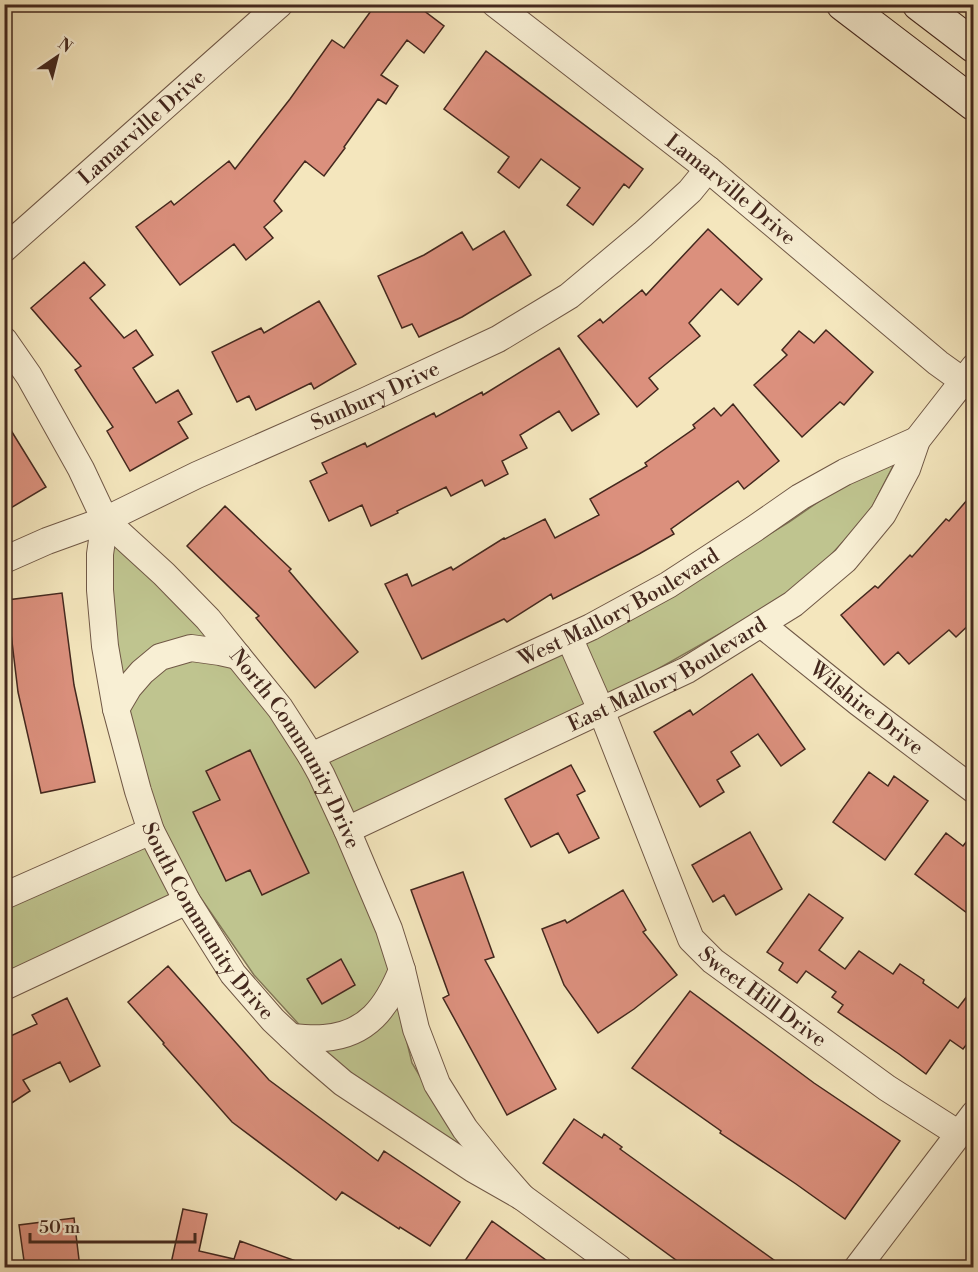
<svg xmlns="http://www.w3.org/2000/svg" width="978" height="1272" viewBox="0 0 978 1272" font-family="'Libre Bodoni',serif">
<rect width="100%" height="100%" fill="#f4e6bd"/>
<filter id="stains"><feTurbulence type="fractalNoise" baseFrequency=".00333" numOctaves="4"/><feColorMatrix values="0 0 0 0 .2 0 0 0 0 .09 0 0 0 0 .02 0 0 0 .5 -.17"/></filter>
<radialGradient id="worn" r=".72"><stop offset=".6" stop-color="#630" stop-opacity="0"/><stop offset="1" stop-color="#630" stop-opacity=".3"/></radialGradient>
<path fill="#bfc48f" stroke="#827656" stroke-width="1.5" d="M894,464L868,515L800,588L584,711L335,831L383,945L412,1063L462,1147L335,1064L254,975L196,891L5,979L4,906L148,836L108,628L113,537L206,628L263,704L305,766L721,564L789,522L840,487Z"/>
<path fill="#db907d" stroke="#44281e" stroke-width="1.5" d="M376,4H415L444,26L424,53L407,40L381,75L398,86L386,104L378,99L344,147L345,148L324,176L305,161L274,201L282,211L264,227L273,238L246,260L234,244L180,285L136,227L171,201L174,205L229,161L235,169L290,99L332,40L344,48Z
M486,51L643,169L629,188L624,184L593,225L567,205L580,188L541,159L519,188L498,172L509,157L444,109Z
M708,229L762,279L738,305L721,289L689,323L700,336L649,378L658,389L637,407L578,336L600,319L603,323L642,290L646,295Z
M504,231L531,275L462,317L419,337L412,324L402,328L378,276L424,255L462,232L473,250Z
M84,262L105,285L90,298L124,338L136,330L153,355L133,368L156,403L178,390L192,414L178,422L188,438L130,471L107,431L113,427L75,370L81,366L31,308Z
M319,301L356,364L314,389L311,383L256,410L249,396L237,402L212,352L261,328L264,333Z
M826,330L873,372L844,405L840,402L802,437L754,385L787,355L782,350L799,331L814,343Z
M559,348L599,414L572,431L559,411L520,435L527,448L502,461L508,474L485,486L482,480L451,496L446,487L397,511L398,513L371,526L362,505L329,521L310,481L327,473L322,463L365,443L367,447L434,413L436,417L482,392L483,395Z
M733,404L779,461L744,489L738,481L671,529L674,534L639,554L553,599L551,594L507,622L504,619L422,659L385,584L407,574L412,586L451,567L453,570L504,538L505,539L545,519L555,538L599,515L590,499L647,466L645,463L695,428L693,425L714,408L721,416Z
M4,419L46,487L4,512Z
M974,492V620L956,637L949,630L909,664L898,652L884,665L841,615L875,586L878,588L910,555L912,557L946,519L949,521Z
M225,506L291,569L289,571L358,652L315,688L256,618L259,616L187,546Z
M62,593L74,685L95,782L41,793L18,692L7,600Z
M752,674L805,749L781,766L758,734L731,752L740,766L717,780L724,792L700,807L654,732L690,710L693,715Z
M250,750L309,873L262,895L250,870L226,881L193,812L220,800L206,771Z
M571,765L585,791L577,795L599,838L569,853L558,833L531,847L505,799Z
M869,772L888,786L894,776L928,801L885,860L833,822Z
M750,832L782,889L736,915L724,895L713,902L692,865Z
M974,832V904L967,913L915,874L946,833L963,846Z
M463,872L494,957L485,960L556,1089L507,1115L443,998L449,995L411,890Z
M623,890L646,930L643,932L677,975L634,1009L598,1033L564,985L542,929L565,920L567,923Z
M809,894L843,918L819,950L845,969L859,951L893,974L900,964L924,980L923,983L958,1008L974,987V1035L963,1049L950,1040L926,1074L899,1054L838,1012L843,1005L832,997L836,992L806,971L797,983L779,970L783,963L767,952Z
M341,959L355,985L322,1004L307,979Z
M168,966L269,1080L378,1161L384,1151L460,1202L430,1246L400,1227L399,1229L342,1192L336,1200L232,1122L163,1044L164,1043L128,1002Z
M690,991L814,1083L900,1141L845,1219L796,1184L720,1133L721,1131L632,1068Z
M67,998L100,1066L70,1082L60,1062L23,1080L30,1091L4,1108V1039L37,1024L32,1015Z
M574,1119L602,1138L604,1134L622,1147L620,1149L785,1268H687L543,1163Z
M183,1209L207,1214L199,1251L234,1259L240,1241L307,1265V1268H170Z
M74,1218L80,1268H25L19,1225Z
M492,1221L557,1268H460Z"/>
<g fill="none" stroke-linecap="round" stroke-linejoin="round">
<g stroke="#705846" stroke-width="28">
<g id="street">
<path id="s1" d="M495,4L708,169L938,363L974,389"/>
<path id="s2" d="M4,249L280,4"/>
<path id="s3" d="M4,340L29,376L81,469L105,520L164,574L208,619L280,708L311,756L321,774L347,830L389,929L402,970L416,1029L437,1084L465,1129L494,1165L522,1197"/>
<path id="s4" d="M105,520L100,554V590L105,646L116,709L138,791L151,831L187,901L233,974L273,1020L308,1053L343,1083L473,1169L522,1197L619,1268"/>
<path id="s5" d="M4,560L47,541L105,520L197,475L365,401L498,339L569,296L643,234L690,191L708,169"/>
<path id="s6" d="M761,624L859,703L974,790"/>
<path id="s7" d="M569,637L601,710L691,939L713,961L887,1088L959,1134"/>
<path d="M116,709L129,687L142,672L160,657L191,648L220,652L238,656"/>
<path id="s8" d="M311,756L591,627L668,585L754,529L800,497L845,472L917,440"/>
<path id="s9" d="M347,830L687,670L793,604L845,560L883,514L907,469L917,440L974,367"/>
<path d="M4,896L151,831"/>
<path d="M4,987L187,901"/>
<path d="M291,1037C302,1038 314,1039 324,1038C367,1035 387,1007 402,970"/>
<path d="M857,1268L974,1114"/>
</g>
</g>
<g stroke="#44281e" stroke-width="35">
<path id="secondary" d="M843,4L974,104
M919,4L974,46"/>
</g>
<use href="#street" stroke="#f8efd4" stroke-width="26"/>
<use href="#secondary" stroke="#f8efd4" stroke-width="33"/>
</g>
<g text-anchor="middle" stroke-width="4.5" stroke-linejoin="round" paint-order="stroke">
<g font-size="21" fill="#44281e" stroke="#f8efd4">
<text dy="7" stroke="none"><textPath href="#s2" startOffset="184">Lamarville Drive</textPath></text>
<text dy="7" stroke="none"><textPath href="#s1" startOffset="300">Lamarville Drive</textPath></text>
<text dy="7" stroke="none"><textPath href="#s5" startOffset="406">Sunbury Drive</textPath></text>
<text dy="7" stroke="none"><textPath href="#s8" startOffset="342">West Mallory Boulevard</textPath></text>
<text dy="7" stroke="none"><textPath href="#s9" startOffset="356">East Mallory Boulevard</textPath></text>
<text dy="7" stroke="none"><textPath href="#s6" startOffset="135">Wilshire Drive</textPath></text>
<text dy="7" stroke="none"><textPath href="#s3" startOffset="507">North Community Drive</textPath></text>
<text dy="7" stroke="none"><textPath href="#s4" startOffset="424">South Community Drive</textPath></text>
<text dy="7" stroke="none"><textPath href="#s7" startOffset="418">Sweet Hill Drive</textPath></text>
</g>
</g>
<rect width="978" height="1272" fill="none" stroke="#f4e6bd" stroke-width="24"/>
<rect x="6" y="6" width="966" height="1260" fill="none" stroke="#44281e" stroke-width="3"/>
<rect x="12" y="12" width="954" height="1248" fill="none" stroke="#44281e" stroke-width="1.5"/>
<g transform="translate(57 57) rotate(35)" stroke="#f8efd4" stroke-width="4.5" paint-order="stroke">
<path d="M0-4.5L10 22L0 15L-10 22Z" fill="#44281e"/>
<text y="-9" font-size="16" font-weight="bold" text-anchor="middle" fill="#44281e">N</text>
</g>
<path d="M30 1233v9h165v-9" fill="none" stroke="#44281e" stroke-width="3"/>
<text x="39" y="1233" font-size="18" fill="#44281e" stroke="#f8efd4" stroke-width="4.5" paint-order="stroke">50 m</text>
<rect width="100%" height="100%" filter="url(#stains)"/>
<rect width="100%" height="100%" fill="url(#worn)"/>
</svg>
